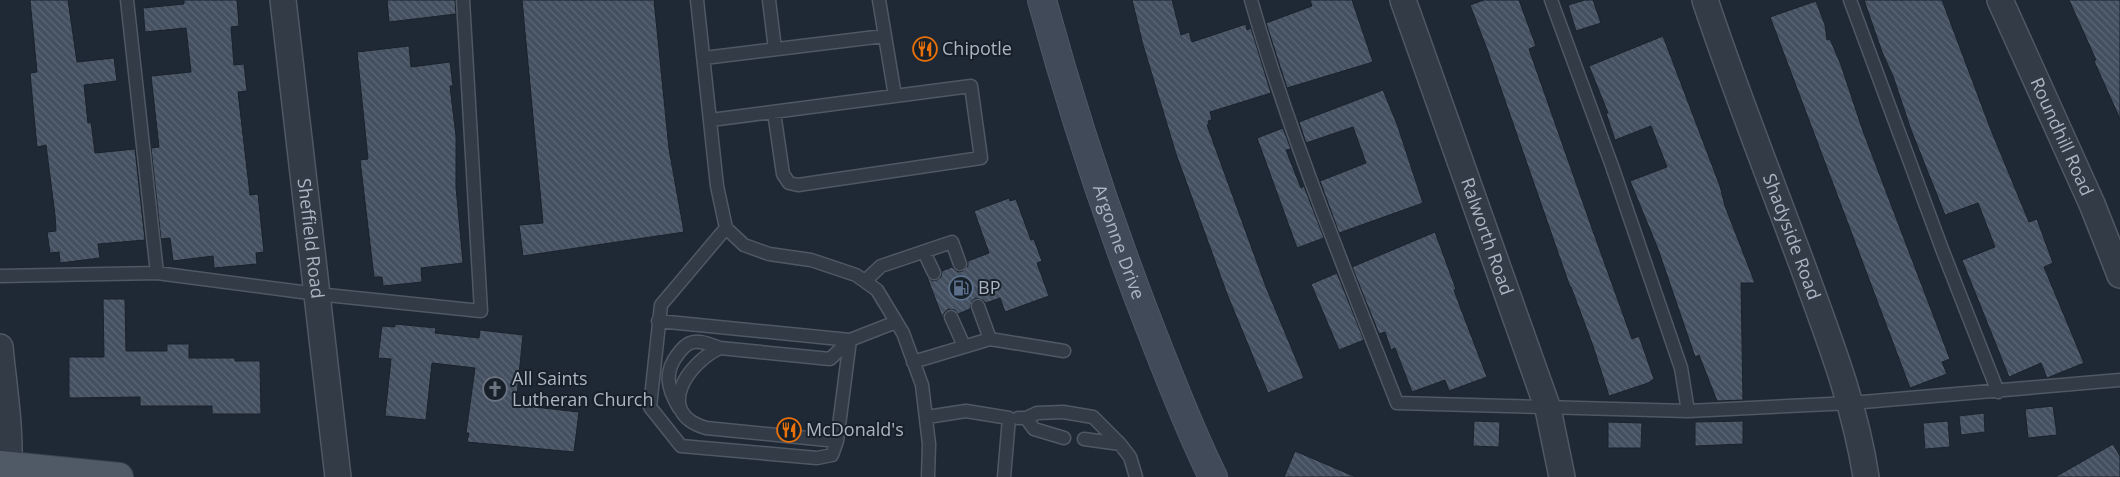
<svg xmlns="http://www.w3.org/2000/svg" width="2120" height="477" viewBox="0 0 2120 477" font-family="'Open Sans',sans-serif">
<defs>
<pattern id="building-back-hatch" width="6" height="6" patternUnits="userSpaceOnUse" patternTransform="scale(1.25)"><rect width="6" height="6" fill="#445060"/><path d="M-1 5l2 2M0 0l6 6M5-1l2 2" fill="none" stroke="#5c6775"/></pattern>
</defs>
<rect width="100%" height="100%" fill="#1f2935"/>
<path fill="url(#building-back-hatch)" stroke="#1a222c" d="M30,0H68L77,62L114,58L117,81L84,85L88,123L91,122L95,153L135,149L145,240L98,244L100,258L60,263L59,252L50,253L47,232L56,231L55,215L46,145L37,147L30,73L37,72Z
M184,0H237L239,26L231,27L234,65L244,64L247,91L238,92L250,195L258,194L264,252L256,253L257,264L214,268L213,256L173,261L170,238L161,239L151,148L159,147L151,76L191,72L186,28L145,32L143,8L184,4Z
M387,0H455L456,14L389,22Z
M522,0H654L669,149L684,232L523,256L519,225L543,223Z
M1132,0H1172L1181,35L1189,32L1192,42L1246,24L1247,30L1251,28L1271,93L1210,112L1212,120L1208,121L1209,124L1207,125L1266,287L1304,378L1268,393L1227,294L1176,154L1143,45Z
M1310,0H1352L1373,62L1287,88L1266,23L1312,6Z
M1484,0H1519L1536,46L1529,49L1593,231L1632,339L1639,336L1654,379L1648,383L1609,396L1593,346L1571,287H1570L1487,49L1470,5Z
M1585,0H1593L1601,23L1576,31L1568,5Z
M1864,0H1942L1991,130L2029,222L2037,219L2053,263L2044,267L2084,363L2047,378L2041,363L2009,377L1962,260L1995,247L1978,203L1945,215L1911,130L1893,76L1882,52Z
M2069,0H2120V119L2094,61L2096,60Z
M1816,1L1825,25L1827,40L1830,39L1841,65L1863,131L1950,359L1942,362L1947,374L1910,388L1770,17Z
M1663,36L1720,186L1725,206L1755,283H1741L1743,400L1717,401L1699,355L1695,357L1658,249L1630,181L1667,167L1651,126L1615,140L1606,113H1608L1589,66Z
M409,46L411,67L450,62L453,86H450L456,136V187L463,263L421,268L422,282L383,286L382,277H374L360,160L368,159L357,52Z
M1383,90L1397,124L1423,203L1339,233L1320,181L1366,163L1353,127L1306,143L1299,122Z
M1283,128L1291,149L1286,150L1301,188L1304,186L1324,238L1297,248L1257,138Z
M1009,198L1010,201L1016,199L1031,240L1034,239L1042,261L1037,263L1049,296L1005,312L1000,298L986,303L983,300L976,298L972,301L970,309L958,314L955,310L948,309L944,313L943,319L927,277L933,281L937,280L941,277L942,271L952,267L958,272L963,271L968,266V261L989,253L974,211Z
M1435,232L1456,289L1454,290L1461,309L1487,377L1449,391L1445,380L1412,392L1395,348L1391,350L1385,332L1379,334L1352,267Z
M1337,273L1364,340L1339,350L1311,284Z
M103,299H125L126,351H167V344H189V358H235V361H260L261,414H212V406H140V397L69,398V357H104Z
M395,324L436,328L435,333L479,338L480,330L523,335L516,405L579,412L574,452L467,442L469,433H466L475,368L432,363L426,420L385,416L391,359L378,358L382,326L395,327Z
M2053,406L2057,435L2028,438L2025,409Z
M1984,413L1985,432L1961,435L1959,416Z
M1474,421L1500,422L1499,447L1473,446Z
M1743,421V444L1695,446V422Z
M1948,421L1950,447L1925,449L1923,423Z
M1608,422L1642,423L1641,448H1608Z
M2113,444L2120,456V477H2055Z
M1295,451L1356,477H1284Z"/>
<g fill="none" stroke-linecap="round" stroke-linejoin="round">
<g stroke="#4f5864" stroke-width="15">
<path id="service" d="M127,0L157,273
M697,0L717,186L726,228L744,245L769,254L811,260L856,275L877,290L903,333L922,385L929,444L928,477
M769,0L775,49
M879,0L895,96
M1251,0C1290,137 1345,270 1397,403L1688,411L1851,403L2120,380
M1551,0L1612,166L1681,368L1688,411
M1850,0L1942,249L1998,392
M704,58L884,36
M711,120L971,86L981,158L798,185L789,183L783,174L774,112
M726,228L661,305L650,407L681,446L817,458L832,455L837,441L850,340
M924,252L934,273
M0,276L157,273L317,294L481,311L463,0
M865,281L881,266L952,242L960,264
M951,317L964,346
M658,321L850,340
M990,339L1064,351
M913,362L990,339L978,306
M679,408C668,389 663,373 678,354C681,350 685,345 690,343C699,339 711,345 720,348
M927,417L966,411L1009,418L1004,477
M1018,418H1026L1034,429L1064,438
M1026,418L1037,413L1063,412L1093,417L1120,444
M1084,439L1120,444L1130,457L1136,477
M837,441L706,428C654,413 687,363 720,348L830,359L850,340L896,322"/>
</g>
<g stroke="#4f5864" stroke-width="28">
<g id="minor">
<path id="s1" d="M283,0L338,477"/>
<path id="s2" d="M1403,0L1548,409L1562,477"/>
<path id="s3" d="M1705,0C1735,90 1770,178 1803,267C1828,336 1855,404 1866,477"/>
<path id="s4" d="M2000,0L2092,204L2120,275"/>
<path d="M0,347C4,390 12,434 8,477"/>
</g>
</g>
<g stroke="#4f5864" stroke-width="30">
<g id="secondary">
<path id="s5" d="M1042,0C1074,118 1113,234 1158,348C1175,391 1192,435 1213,477"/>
</g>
</g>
<g stroke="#3b444f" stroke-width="30">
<path id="primary" d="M0,465L119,477"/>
</g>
<use href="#service" stroke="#323b46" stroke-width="12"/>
<use href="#minor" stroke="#323b46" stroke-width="25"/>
<use href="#secondary" stroke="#404a59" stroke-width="28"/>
<use href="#primary" stroke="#505a66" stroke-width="28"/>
</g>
<defs>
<g id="restaurant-ring" transform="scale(1.25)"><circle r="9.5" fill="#18202a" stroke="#e8710a" stroke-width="1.5"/><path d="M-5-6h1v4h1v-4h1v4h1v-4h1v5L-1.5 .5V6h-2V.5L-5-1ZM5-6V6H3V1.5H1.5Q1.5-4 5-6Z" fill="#e8710a"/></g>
<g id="fuel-ring" transform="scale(1.25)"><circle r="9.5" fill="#18202a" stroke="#5c6f8a" stroke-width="1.5"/><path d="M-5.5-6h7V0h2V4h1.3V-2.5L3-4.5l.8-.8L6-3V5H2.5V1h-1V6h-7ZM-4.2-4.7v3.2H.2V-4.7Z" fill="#5c6f8a"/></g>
<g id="church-ring" transform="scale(1.25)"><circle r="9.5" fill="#18202a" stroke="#6b7280" stroke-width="1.5"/><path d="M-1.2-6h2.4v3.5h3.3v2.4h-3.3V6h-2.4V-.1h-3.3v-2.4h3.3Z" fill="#6b7280"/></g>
</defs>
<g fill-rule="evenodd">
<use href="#restaurant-ring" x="925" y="49"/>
<use href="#fuel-ring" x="961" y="288"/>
<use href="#church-ring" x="495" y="389"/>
<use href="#restaurant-ring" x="789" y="430"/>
</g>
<g text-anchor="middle" stroke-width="4" stroke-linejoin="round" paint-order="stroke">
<g font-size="18" fill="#acb5c3" stroke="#18202a" text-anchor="start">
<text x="942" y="55">Chipotle</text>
<text x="978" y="294">BP</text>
<text x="512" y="385">All Saints<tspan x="512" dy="21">Lutheran Church</tspan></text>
<text x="806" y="436">McDonald's</text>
</g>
<g font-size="18" fill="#acb5c3" stroke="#18202a">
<text dy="6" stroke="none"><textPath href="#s4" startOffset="150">Roundhill Road</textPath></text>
<text dy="6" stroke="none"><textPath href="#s2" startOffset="251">Ralworth Road</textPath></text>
<text dy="6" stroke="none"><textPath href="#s3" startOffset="252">Shadyside Road</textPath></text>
<text dy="6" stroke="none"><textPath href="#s1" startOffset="240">Sheffield Road</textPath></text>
<text dy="6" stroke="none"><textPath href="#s5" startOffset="254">Argonne Drive</textPath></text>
</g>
</g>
</svg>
